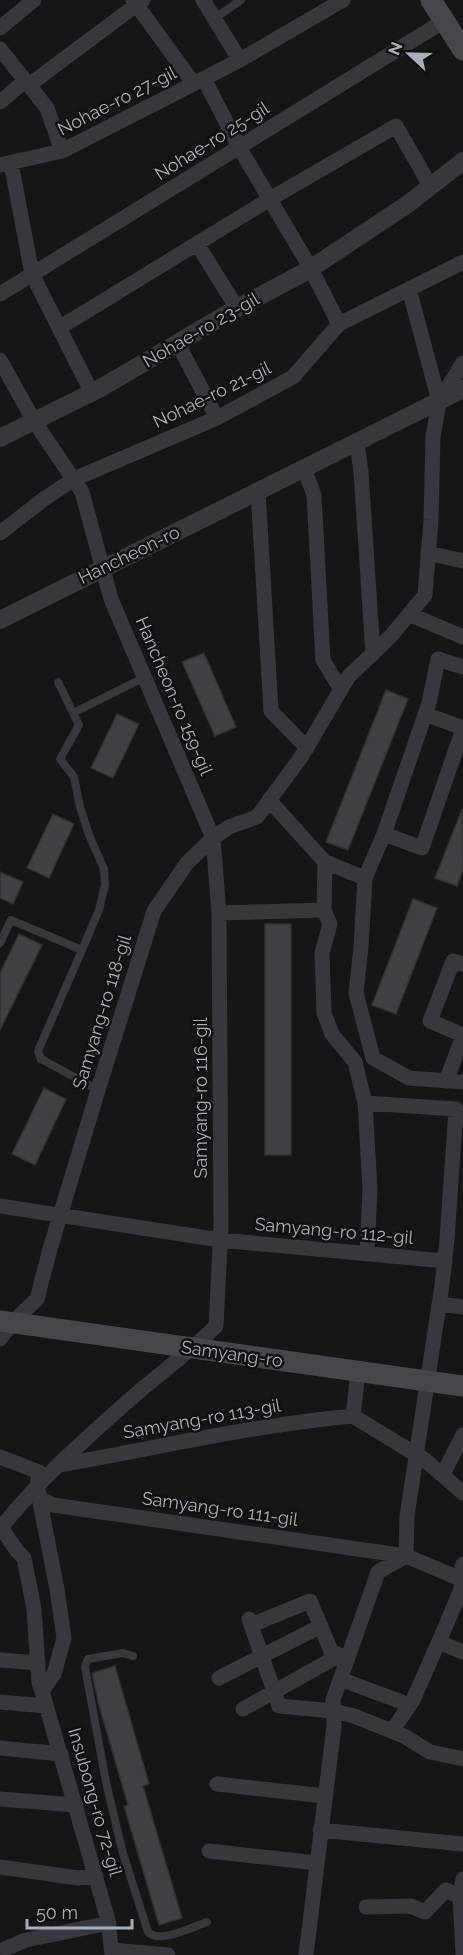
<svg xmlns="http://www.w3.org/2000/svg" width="463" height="1955" viewBox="0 0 463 1955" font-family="Raleway,sans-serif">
<rect width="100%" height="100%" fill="#161618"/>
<path fill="#404145" stroke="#303034" stroke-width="1.5" d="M204,653L236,727L215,736L182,662Z
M386,690L408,699L348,850L326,842Z
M117,714L139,724L113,778L91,768Z
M462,809L463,870L457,886L435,878Z
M53,814L74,824L49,878L27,868Z
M0,872L23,882L13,904L0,898Z
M413,899L437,908L396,1014L372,1005Z
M265,924H291V1155H265Z
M19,934L42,945L0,1030V973Z
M44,1088L66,1099L35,1165L12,1154Z
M115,1666L149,1784L143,1786L182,1918L159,1925L124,1806L128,1805L98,1702L92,1673Z"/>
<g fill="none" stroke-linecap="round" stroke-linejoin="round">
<path stroke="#37383d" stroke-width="8" d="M214,19L241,0
M58,682L79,725L60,759L74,777L80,807L89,835L104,869L105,885L99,910L82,950
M73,713L145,677
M0,943L11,920L82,950L38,1051L41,1059L98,1090
M133,1656L123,1653L88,1659L85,1667L106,1782L122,1850L148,1932C159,1944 193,1927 207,1922"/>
<path stroke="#37383d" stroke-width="15" d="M133,0L194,84
M203,0L240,60
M0,28L34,0
M0,49L47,108L62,151
M204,79L239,147L311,269L339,324
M29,85L143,0
M0,102L25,81
M11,163L32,274L92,393
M0,165L62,151L240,60L343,0
M197,244L237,308
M409,289L439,401
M0,294L444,21
M59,328L270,199L396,126L431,187
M178,344L217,418
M0,360L34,421L82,492L111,599L213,838L219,913L221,1226L216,1326C193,1349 167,1368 142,1389C93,1432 41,1477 0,1529
M357,442L361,472L373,654
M304,468L314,495L323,660L341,690
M258,491L271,711L307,748
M0,533L44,499L74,479L217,418L293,377L339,324L463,262
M428,553L463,561
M409,614L463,637
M463,667L438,659L429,703L384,834L365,878L361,947L356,993L373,1058L409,1078L463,1082
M425,714L463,728
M269,800L325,862L324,910
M384,834L422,848L463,729
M325,862L365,878
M219,913L324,910L330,924L322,953L324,1013L332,1034L355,1062L365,1103L370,1189L367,1254
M463,964L453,961L430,1021L463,1035
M446,1081L463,1036
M365,1103L456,1109L447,1240L442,1285L407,1516L406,1556
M0,1206L220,1240L445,1261
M439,1304L463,1307
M0,1339L12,1323L37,1299L50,1249L98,1090L154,911L187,863L213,838L229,827L257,817L301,757L349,676L390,637L425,595L431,520L433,437L439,401L463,363
M353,1416L425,1460L463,1493
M0,1457L39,1472L37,1487L57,1589L64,1638L54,1674L42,1691L108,1920L112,1955
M59,1465C157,1448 254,1425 353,1416L358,1372
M443,1474L463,1435
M38,1490L41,1499L53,1505L406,1556L463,1580
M0,1526L17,1551L24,1558L34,1609L39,1683L42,1691
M249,1619L279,1706L334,1711L354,1716L404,1736L430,1752L463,1759
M251,1625L310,1601L331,1651L347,1659
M439,1642L463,1652
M0,1660L38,1663
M219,1678L321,1626
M340,1679L410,1705
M0,1702L46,1706
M243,1709L340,1655
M392,1731L413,1700L444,1630L462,1587L459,1578L463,1564
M0,1748L61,1754
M217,1784L324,1796
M0,1799L76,1805
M320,1830L463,1844
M209,1851L317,1863
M0,1867L78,1878L96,1876
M366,1907L411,1906L425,1912L446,1890L460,1897
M5,1949L26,1940L109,1923
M112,1950L168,1955
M306,1955L334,1726L333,1700L378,1572L406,1556
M463,1955L460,1897L463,1879"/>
<path stroke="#37383d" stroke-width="18" d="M0,438L99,389L237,308L307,271L408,204L463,161
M0,620L463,389"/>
<path stroke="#45474d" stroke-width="21" d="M431,0L463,50
M0,1321L463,1386"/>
</g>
<g text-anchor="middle" stroke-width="5" stroke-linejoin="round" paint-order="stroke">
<g font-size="18" fill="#a8adb8" stroke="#111113">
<text transform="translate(117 101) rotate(-27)" y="6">Nohae-ro 27-gil</text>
<text transform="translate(212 141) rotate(-32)" y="6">Nohae-ro 25-gil</text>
<text transform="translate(201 330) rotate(-30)" y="6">Nohae-ro 23-gil</text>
<text transform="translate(212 395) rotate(-26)" y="6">Nohae-ro 21-gil</text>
<text transform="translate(129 555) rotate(-26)" y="6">Hancheon-ro</text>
<text transform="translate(174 696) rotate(67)" y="6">Hancheon-ro 159-gil</text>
<text transform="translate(102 1012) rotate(-73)" y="6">Samyang-ro 118-gil</text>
<text transform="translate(201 1098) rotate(-90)" y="6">Samyang-ro 116-gil</text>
<text transform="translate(334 1231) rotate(5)" y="6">Samyang-ro 112-gil</text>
<text transform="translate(232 1354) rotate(8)" y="6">Samyang-ro</text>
<text transform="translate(202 1419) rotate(-10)" y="6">Samyang-ro 113-gil</text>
<text transform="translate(220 1509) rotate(8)" y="6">Samyang-ro 111-gil</text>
<text transform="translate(95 1802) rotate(74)" y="6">Insubong-ro 72-gil</text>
</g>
</g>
<g transform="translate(409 54) rotate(292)" stroke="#111113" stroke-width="4.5" paint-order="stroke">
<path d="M0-4.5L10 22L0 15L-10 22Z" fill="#a8adb8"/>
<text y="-9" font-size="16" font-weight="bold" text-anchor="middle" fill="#a8adb8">N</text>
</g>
<path d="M27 1919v9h105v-9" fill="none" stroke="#a8adb8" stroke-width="3"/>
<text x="36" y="1919" font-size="18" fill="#a8adb8" stroke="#111113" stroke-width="4.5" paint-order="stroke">50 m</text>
</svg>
